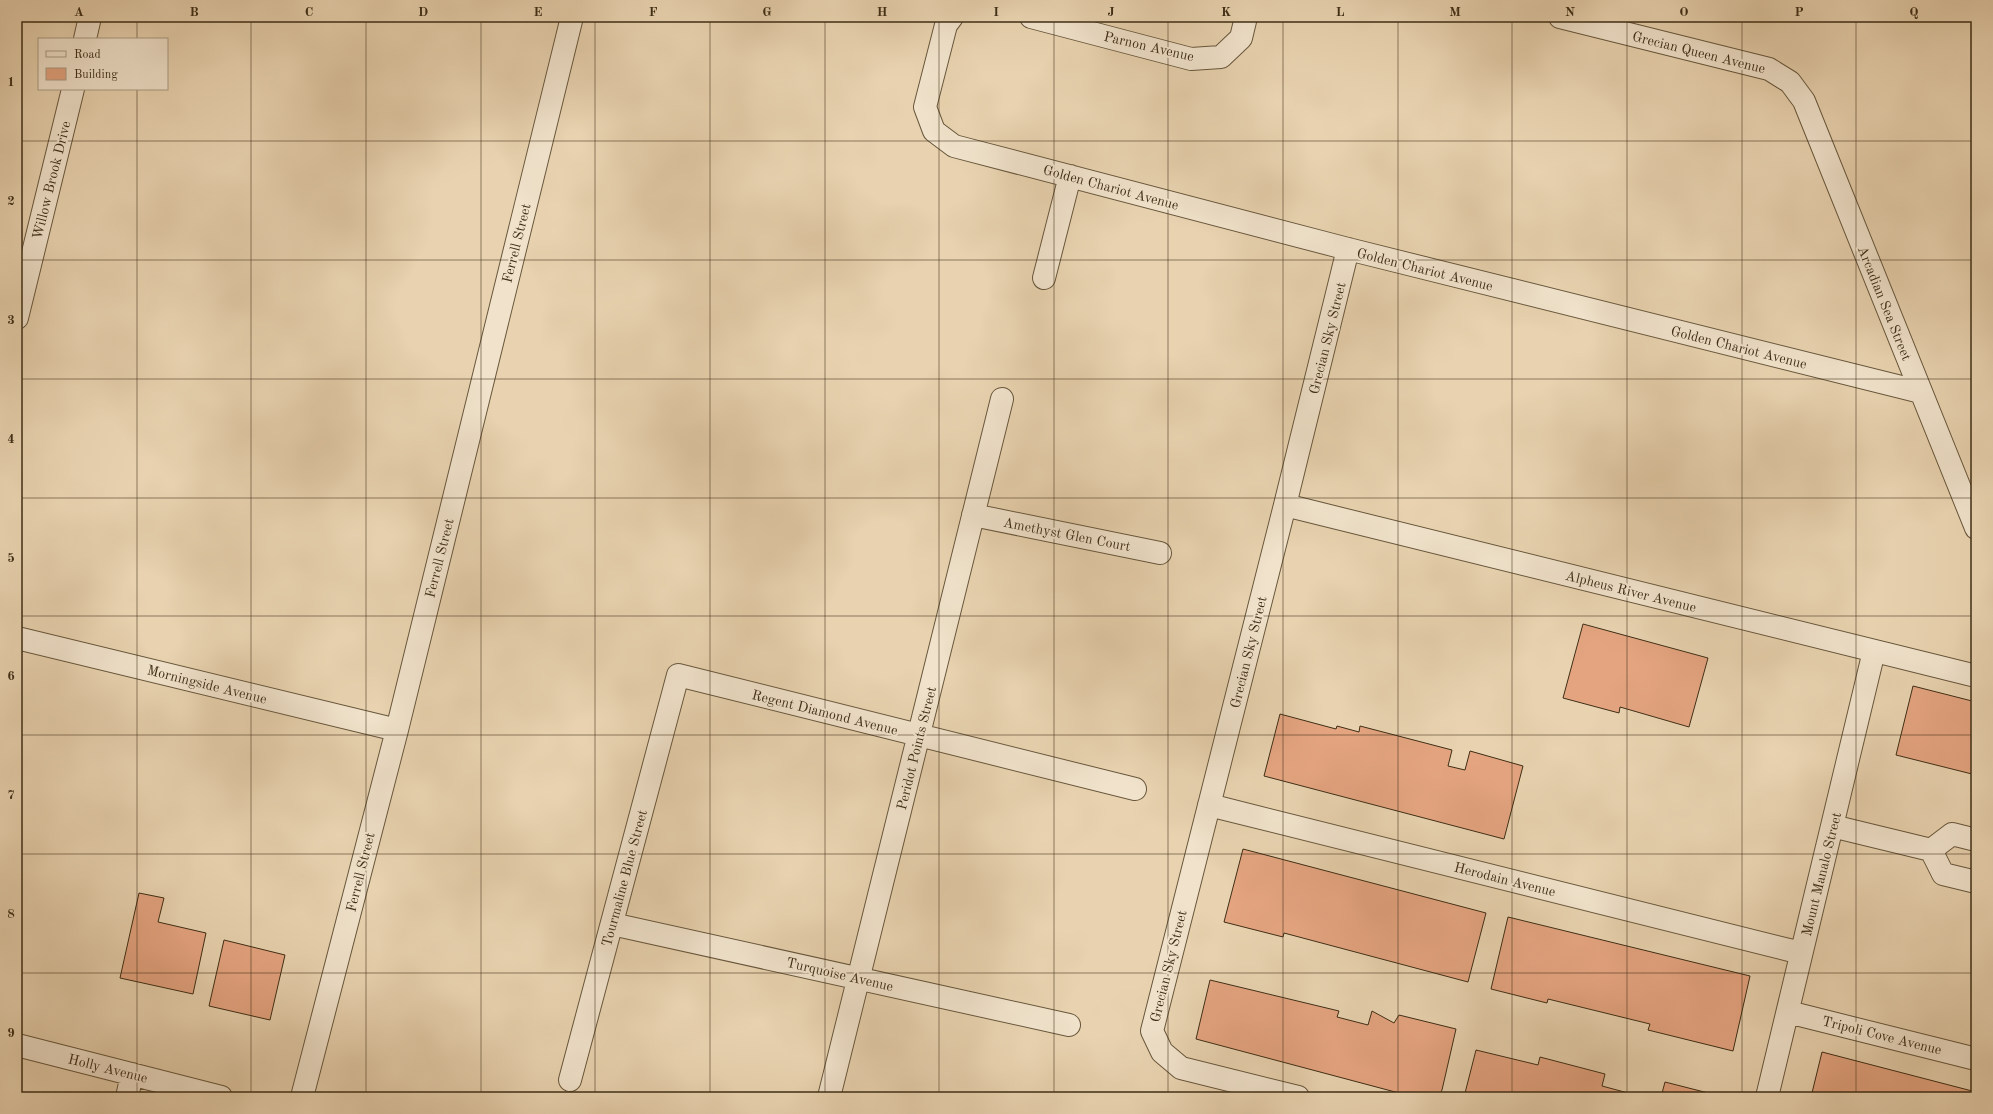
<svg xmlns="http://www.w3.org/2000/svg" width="1993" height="1114" viewBox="0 0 1993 1114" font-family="'Old Standard TT',serif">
<rect width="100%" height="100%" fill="#e8d2af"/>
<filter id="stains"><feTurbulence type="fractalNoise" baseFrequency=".005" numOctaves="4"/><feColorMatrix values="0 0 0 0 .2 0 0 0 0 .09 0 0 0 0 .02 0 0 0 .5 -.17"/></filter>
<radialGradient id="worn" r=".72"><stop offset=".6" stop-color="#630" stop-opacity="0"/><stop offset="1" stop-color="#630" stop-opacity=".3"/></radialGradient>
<path fill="#e4a480" stroke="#3e2e16" d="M1583,624L1708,658L1689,727L1620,707L1619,713L1563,698Z
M1913,686L1976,702V775L1896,755Z
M1280,714L1336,729L1337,726L1359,732L1360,726L1452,750L1448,766L1465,770L1470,751L1523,766L1504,839L1264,776Z
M1243,849L1486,913L1468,982L1284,933L1283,937L1224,922Z
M139,893L164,898L158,922L206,933L193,994L120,978Z
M1508,917L1750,976L1733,1051L1648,1030L1650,1024L1548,999L1547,1003L1491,989Z
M224,940L285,955L270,1020L209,1006Z
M1210,980L1339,1011L1337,1017L1368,1025L1372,1011L1394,1023L1399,1015L1456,1029L1442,1090L1438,1097H1414L1196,1039Z
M1476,1050L1538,1065L1540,1057L1605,1074L1602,1086L1643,1097H1464Z
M1822,1052L1976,1092V1097H1811Z
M1665,1082L1720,1096V1097H1661Z"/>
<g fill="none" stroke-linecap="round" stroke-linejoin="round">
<g stroke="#68573c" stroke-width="24">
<path id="minor" d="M952,17L946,25L925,107L934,131L954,146L1348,249L1921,392
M1031,17L1191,59L1221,57L1241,38L1246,17
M1560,17L1769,69L1790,82L1804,101L1976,528
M85,39L90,17
M1044,278L1070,176
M17,318L73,89
M1285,505L1976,676
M973,515L1160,553
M17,638L397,730
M1209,805L1801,953
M1832,826L1931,850L1943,874L1976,882
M1931,850L1952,834L1976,840
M612,924L1069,1025
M1788,1012L1976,1059
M17,1045L221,1097
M570,1080L678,675L1135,789
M127,1097L132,1074
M302,1097L397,730L572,17
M829,1097L1002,399
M1298,1097L1181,1068L1162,1052L1152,1031L1285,505L1348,249
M1767,1097L1874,651"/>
</g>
<use href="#minor" stroke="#f0e2cb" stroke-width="22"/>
</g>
<path fill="none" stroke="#3e2e16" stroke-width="1" stroke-opacity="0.55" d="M137,17V39M251,17V1097M366,17V1097M481,17V1097M595,17V1097M710,17V1097M825,17V1097M939,17V1097M1054,17V1097M1168,17V1097M1283,17V1097M1398,17V1097M1512,17V1097M1627,17V1097M1742,17V1097M1856,17V1097M137,89V1097M17,141H1976M17,260H1976M17,379H1976M17,498H1976M17,616H1976M17,735H1976M17,854H1976M17,973H1976"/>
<g text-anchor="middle" stroke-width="4" stroke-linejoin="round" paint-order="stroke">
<g font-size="14" fill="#3e2e16" stroke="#f0e2cb">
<text transform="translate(1149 46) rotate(13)" y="5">Parnon Avenue</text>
<text transform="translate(1699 52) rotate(14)" y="5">Grecian Queen Avenue</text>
<text transform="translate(51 180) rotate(-76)" y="5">Willow Brook Drive</text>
<text transform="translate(1111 187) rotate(15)" y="5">Golden Chariot Avenue</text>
<text transform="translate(516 243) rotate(-76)" y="5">Ferrell Street</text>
<text transform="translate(1425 269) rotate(14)" y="5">Golden Chariot Avenue</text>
<text transform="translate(1885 303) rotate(68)" y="5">Arcadian Sea Street</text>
<text transform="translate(1327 338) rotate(-76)" y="5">Grecian Sky Street</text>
<text transform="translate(1739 347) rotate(14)" y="5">Golden Chariot Avenue</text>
<text transform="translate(1067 534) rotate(11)" y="5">Amethyst Glen Court</text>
<text transform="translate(439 558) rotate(-76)" y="5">Ferrell Street</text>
<text transform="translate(1631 591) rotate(14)" y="5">Alpheus River Avenue</text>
<text transform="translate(1248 652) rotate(-76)" y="5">Grecian Sky Street</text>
<text transform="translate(207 684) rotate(14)" y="5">Morningside Avenue</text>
<text transform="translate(825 712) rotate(14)" y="5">Regent Diamond Avenue</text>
<text transform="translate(916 748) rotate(-76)" y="5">Peridot Points Street</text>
<text transform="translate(360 872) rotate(-76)" y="5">Ferrell Street</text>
<text transform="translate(1821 874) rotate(-76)" y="5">Mount Manalo Street</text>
<text transform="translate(624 878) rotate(-75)" y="5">Tourmaline Blue Street</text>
<text transform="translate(1505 879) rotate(14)" y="5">Herodain Avenue</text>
<text transform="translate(1168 966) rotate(-76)" y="5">Grecian Sky Street</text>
<text transform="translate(840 974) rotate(13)" y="5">Turquoise Avenue</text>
<text transform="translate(1882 1035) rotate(14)" y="5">Tripoli Cove Avenue</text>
<text transform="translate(108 1068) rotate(14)" y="5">Holly Avenue</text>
</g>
</g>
<rect width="1993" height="1114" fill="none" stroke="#e8d2af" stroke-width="44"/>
<rect x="38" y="38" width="130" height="52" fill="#f0e2cb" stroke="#a99a83"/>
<rect x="46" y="51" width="20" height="6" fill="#f0e2cb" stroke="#a99a83"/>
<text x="74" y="58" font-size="12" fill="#3e2e16">Road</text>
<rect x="46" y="68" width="20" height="12" fill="#e4a480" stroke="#a99a83"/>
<text x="74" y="78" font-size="12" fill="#3e2e16">Building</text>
<rect x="22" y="22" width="1949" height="1070" fill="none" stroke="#3e2e16" stroke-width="1.5"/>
<g font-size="13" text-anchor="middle" font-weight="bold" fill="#3e2e16">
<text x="79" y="16">A</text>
<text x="194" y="16">B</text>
<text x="309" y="16">C</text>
<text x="423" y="16">D</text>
<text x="538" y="16">E</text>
<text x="653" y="16">F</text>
<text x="767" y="16">G</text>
<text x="882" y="16">H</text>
<text x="996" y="16">I</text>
<text x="1111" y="16">J</text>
<text x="1226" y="16">K</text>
<text x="1340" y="16">L</text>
<text x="1455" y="16">M</text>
<text x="1570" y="16">N</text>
<text x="1684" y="16">O</text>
<text x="1799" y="16">P</text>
<text x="1914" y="16">Q</text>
<text x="11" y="86">1</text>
<text x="11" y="205">2</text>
<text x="11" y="324">3</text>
<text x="11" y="443">4</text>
<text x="11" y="562">5</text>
<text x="11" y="680">6</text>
<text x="11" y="799">7</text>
<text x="11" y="918">8</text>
<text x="11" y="1037">9</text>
</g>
<rect width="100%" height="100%" filter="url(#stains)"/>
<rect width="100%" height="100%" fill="url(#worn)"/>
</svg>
